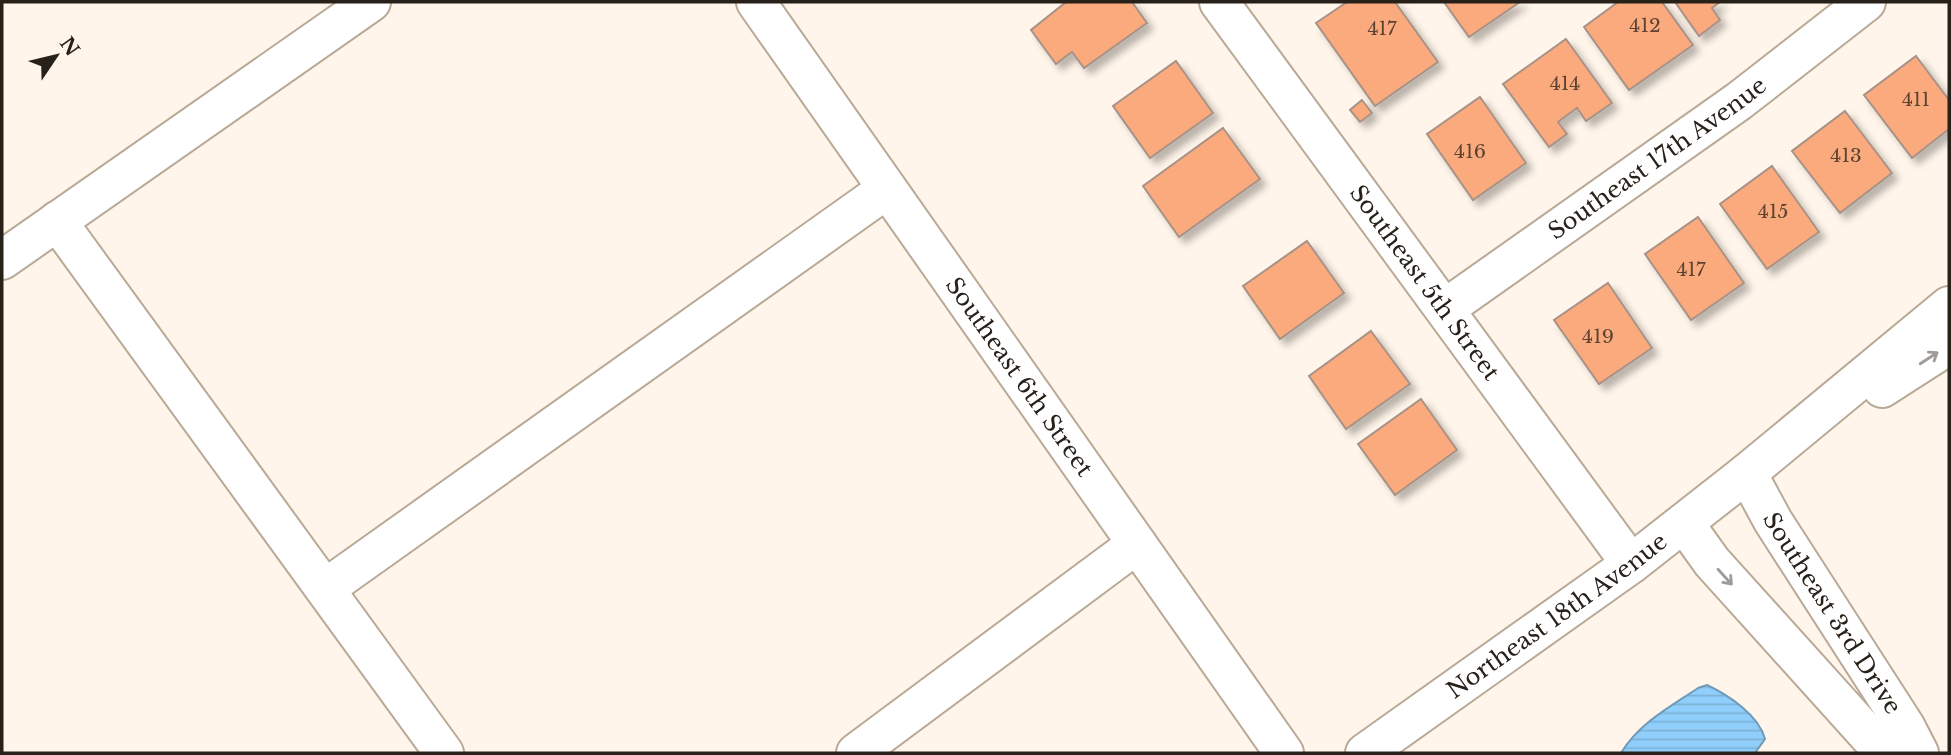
<svg xmlns="http://www.w3.org/2000/svg" width="1951" height="755" viewBox="0 0 1951 755" font-family="'Libre Baskerville',serif">
<defs>
<pattern id="water-rules" width="6" height="5" patternUnits="userSpaceOnUse" patternTransform="scale(1.75)"><rect width="6" height="5" fill="#90cffc"/><path d="M0 2.5h6" fill="none" stroke="#7cb1d7"/></pattern>
<filter id="shadow"><feDropShadow dx="6" dy="6" stdDeviation="3.5" flood-color="#0004"/></filter>
</defs>
<rect width="100%" height="100%" fill="#fff5ea"/>
<path fill="url(#water-rules)" stroke="#709bb8" stroke-width="2" d="M1707,685C1728,695 1759,715 1765,739L1755,753H1621C1639,723 1670,707 1698,688Z"/>
<path fill="#faaa7b" stroke="#a89287" stroke-width="2" filter="url(#shadow)" d="M1066,2H1132L1147,23L1084,68L1072,52L1056,64L1031,30Z
M1347,2H1395L1438,62L1375,106L1316,23Z
M1444,2H1520L1469,37Z
M1618,2H1662L1693,45L1629,90L1584,27Z
M1675,2H1720L1712,8L1720,20L1699,36Z
M1566,39L1612,103L1586,121L1577,108L1558,122L1567,134L1549,147L1503,84Z
M1916,56L1949,100V129L1912,158L1864,95Z
M1176,61L1213,113L1150,158L1113,106Z
M1480,97L1526,163L1473,200L1427,134Z
M1362,100L1372,113L1360,122L1350,110Z
M1845,111L1892,173L1840,213L1792,151Z
M1223,128L1260,179L1179,237L1143,186Z
M1772,166L1819,232L1767,269L1720,204Z
M1698,217L1744,283L1691,320L1645,254Z
M1307,241L1344,293L1280,339L1243,286Z
M1608,283L1652,348L1599,384L1554,320Z
M1371,331L1410,384L1346,429L1309,376Z
M1421,399L1457,450L1395,495L1358,444Z"/>
<g fill="none" stroke-linecap="round" stroke-linejoin="round">
<g stroke="#b9a997" stroke-width="42">
<g id="minor">
<path id="s1" d="M756,2L1284,753"/>
<path id="s2" d="M1219,2L1631,564"/>
<path d="M57,221L444,753"/>
<path d="M2,260L371,2"/>
<path id="s3" d="M1446,308L1739,101L1866,2"/>
<path d="M1882,388L1949,345"/>
<path id="s4" d="M1747,473L1773,521L1905,726L1919,753"/>
<path d="M1684,523L1712,562L1878,746L1887,753"/>
<path d="M326,588L887,189"/>
<path d="M856,753L1137,544"/>
<path id="s5" d="M1365,753L1631,564L1747,473L1949,306"/>
</g>
</g>
<use href="#minor" stroke="#fff" stroke-width="38"/>
</g>
<defs><path id="oneway-shaft" d="M-6 0H5M1.5-3L5.5 0L1.5 3" fill="none" stroke-width="1.6" stroke-linecap="round" stroke-linejoin="round" transform="scale(1.75)"/></defs>
<g stroke="#9e9b98">
<use href="#oneway-shaft" transform="translate(1929 358) rotate(-33)"/>
<use href="#oneway-shaft" transform="translate(1725 577) rotate(48)"/>
</g>
<g text-anchor="middle" stroke-width="7" stroke-linejoin="round" paint-order="stroke">
<g font-size="19" fill="#5c4332">
<text x="1645" y="32">412</text>
<text x="1382" y="35">417</text>
<text x="1565" y="90">414</text>
<text x="1916" y="106">411</text>
<text x="1470" y="158">416</text>
<text x="1846" y="162">413</text>
<text x="1773" y="218">415</text>
<text x="1691" y="276">417</text>
<text x="1598" y="343">419</text>
</g>
<g font-size="23" fill="#27211a" stroke="#fff5ea">
<text dy="8" stroke="none"><textPath href="#s3" startOffset="259">Southeast 17th Avenue</textPath></text>
<text dy="8" stroke="none"><textPath href="#s2" startOffset="348">Southeast 5th Street</textPath></text>
<text dy="8" stroke="none"><textPath href="#s1" startOffset="458">Southeast 6th Street</textPath></text>
<text dy="8" stroke="none"><textPath href="#s4" startOffset="164">Southeast 3rd Drive</textPath></text>
<text dy="8" stroke="none"><textPath href="#s5" startOffset="236">Northeast 18th Avenue</textPath></text>
</g>
</g>
<rect width="1951" height="755" fill="none" stroke="#27211a" stroke-width="7"/>
<g transform="translate(56 56) rotate(55)" stroke="#fff5ea" stroke-width="5" paint-order="stroke">
<path d="M0-5L12 26L0 18L-12 26Z" fill="#27211a"/>
<text y="-10" font-size="19" font-weight="bold" text-anchor="middle" fill="#27211a">N</text>
</g>
</svg>
